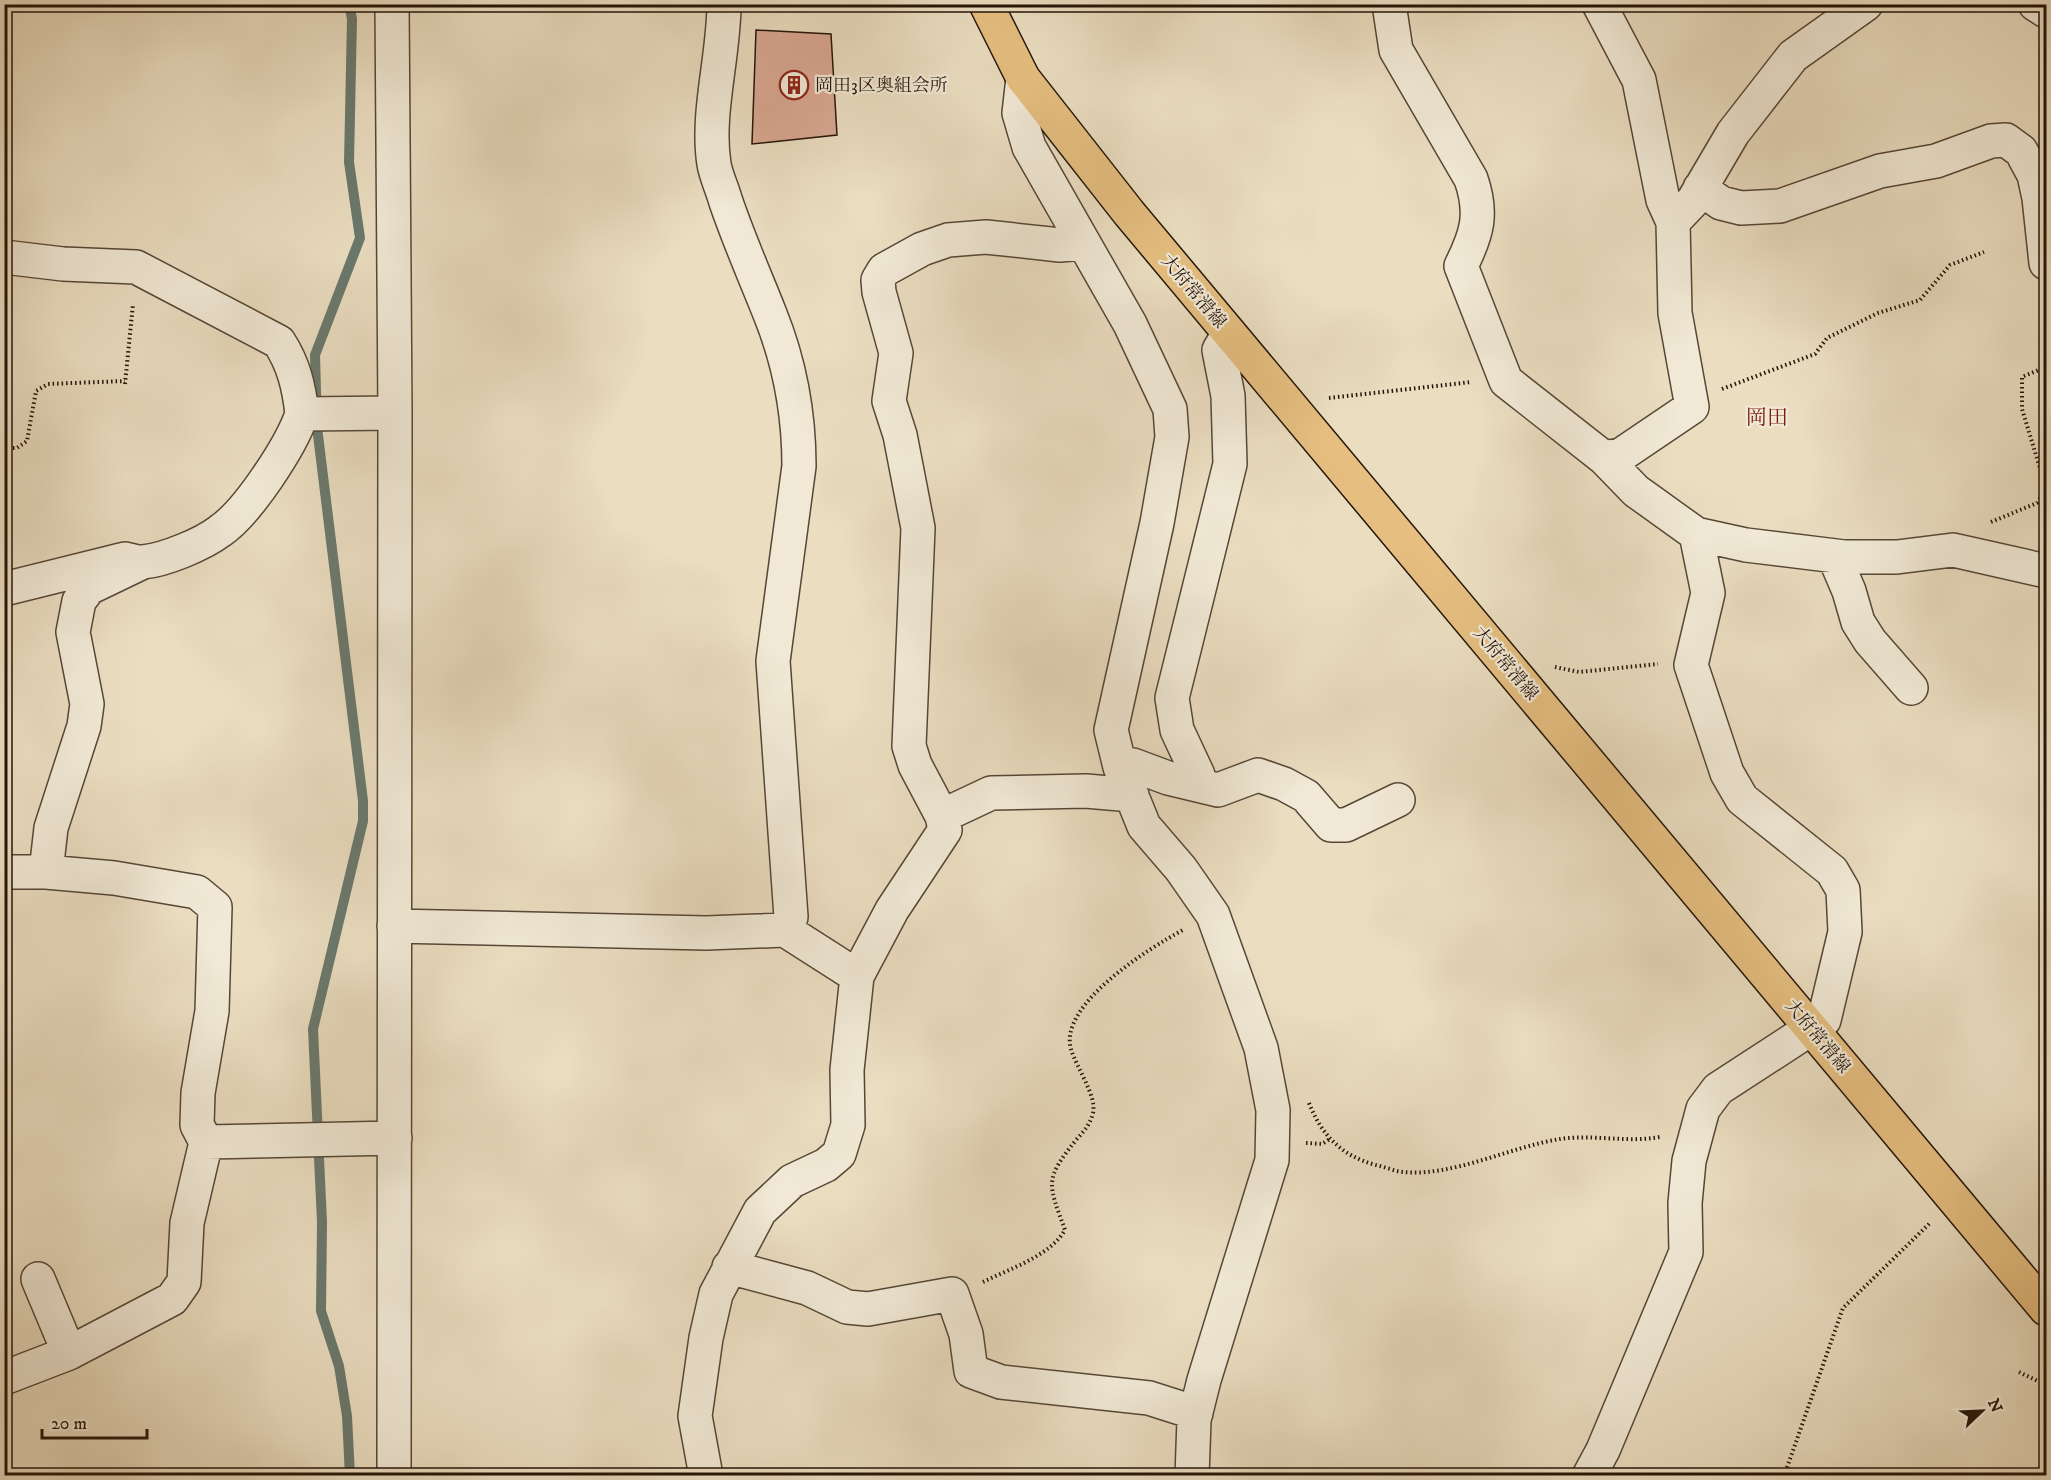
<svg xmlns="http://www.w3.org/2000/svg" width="2051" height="1480" viewBox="0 0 2051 1480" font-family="'IM FELL DW Pica','Noto Serif JP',serif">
<rect width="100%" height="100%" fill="#eaddc0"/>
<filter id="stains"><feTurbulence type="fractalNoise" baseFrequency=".00333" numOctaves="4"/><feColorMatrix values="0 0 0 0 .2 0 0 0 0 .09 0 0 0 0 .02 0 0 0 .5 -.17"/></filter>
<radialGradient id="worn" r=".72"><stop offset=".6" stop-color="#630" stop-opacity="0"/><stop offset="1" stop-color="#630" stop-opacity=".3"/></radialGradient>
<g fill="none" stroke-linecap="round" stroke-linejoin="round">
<path stroke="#6a796e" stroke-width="10" d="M349,4L352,19L349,162L360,238L315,355L317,427L363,801V821L313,1029L322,1222L321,1311L339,1366L347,1416L350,1476"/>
</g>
<path fill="#d8a691" stroke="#251509" stroke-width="1.5" d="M756,30L831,34L837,135L752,144Z"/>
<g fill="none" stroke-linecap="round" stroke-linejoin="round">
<g stroke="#564737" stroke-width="36">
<path id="minor" d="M392,4L395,413L394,1476
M724,4C724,56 706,114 714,164C716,176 722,188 725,199C738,238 755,276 770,314C789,361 799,415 799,466L773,661L791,917L785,930
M1389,4L1396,50L1471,179C1483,214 1477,234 1461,266L1506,381L1604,458L1636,491L1696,534L1746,545L1844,557H1897L1953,550L2046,571
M1599,4L1639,80L1663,200L1673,222
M2035,4L2046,11
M1023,78L1019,113L1029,147L1130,324L1170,409L1172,437L1157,523L1111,730L1120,767L1144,826L1181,869L1213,915L1261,1048L1273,1110L1272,1160L1204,1380L1194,1420L1192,1476
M1700,188L1721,203L1741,208L1780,206L1880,171L1936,161L1991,141L2006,140L2021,151L2034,175L2039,198L2046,263
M4,257L63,264L136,267L279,342C294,365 299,387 302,414
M1604,458L1621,455L1692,407L1675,313L1673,222L1693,201L1733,133L1793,56L1866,4
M1834,556L1849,591L1858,622L1870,641L1911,688
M143,562L89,588L79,601L73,632L87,704L84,726L51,828L46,872L114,878L197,892L215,907L212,1011L198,1093L197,1125L206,1142L395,1138
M4,589L125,559C131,560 138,563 143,562C165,560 203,544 220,531C248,512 291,446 302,414L395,413
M1120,767L1133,765L1168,778L1218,790L1258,775L1284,784L1306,796L1331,825H1346L1398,800
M1197,785L1198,775L1177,730L1172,698L1230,464L1228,396L1219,350L1229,333
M942,816L915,765L909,746L918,528L900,435L889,401L896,353L879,292L878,280L884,270L922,249L948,240L986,237L1060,245L1082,243
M4,872H46
M394,926L706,933L785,930L857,976
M729,1267L807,1288L847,1307L868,1309L952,1294L966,1334L971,1371L1001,1382L1149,1398L1196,1413
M38,1279L69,1353L172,1299L184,1282L187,1223L206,1142
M4,1378L69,1353
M706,1476L695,1416L706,1338L716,1294L760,1211L792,1181L826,1165L839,1154L848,1125L847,1070L857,976L892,910L945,830L942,816L991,793L1086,791L1132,795
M1589,1476L1603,1450L1686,1252L1685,1203L1689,1161L1703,1109L1718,1089L1824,1020L1845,932L1843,890L1832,871L1742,799L1727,773L1691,665L1708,593L1696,534"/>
</g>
<g stroke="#251509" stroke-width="36">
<path id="major" d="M986,4L1023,78L1129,213L2046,1309"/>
</g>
<path stroke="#251509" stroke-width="4" stroke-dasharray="1.5 3" stroke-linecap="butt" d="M2046,367L2022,377V409L2046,488
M125,384L133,304
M1722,389L1815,354L1827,338L1878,313L1920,300L1950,265L1984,252
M1329,398L1471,382
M4,448H17L27,441L36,391L48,384L125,381
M1991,522L2037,503L2046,489
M1555,667L1579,672L1658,664
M1309,1103C1322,1136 1342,1156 1376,1165C1385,1167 1394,1171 1403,1172C1452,1177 1510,1147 1560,1139C1593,1134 1626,1143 1660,1137
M1306,1143L1322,1144L1330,1139
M983,1282C1009,1269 1050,1256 1065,1230C1048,1183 1044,1180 1076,1140C1084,1131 1090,1125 1093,1113C1097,1096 1076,1067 1071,1049C1058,1005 1149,948 1183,930
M2019,1372L2046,1385
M1784,1476L1843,1308L1930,1223"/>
<use href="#minor" stroke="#f1e9d6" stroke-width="33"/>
<use href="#major" stroke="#e5be80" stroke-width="33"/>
</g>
<defs>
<g id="building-ring" transform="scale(1.5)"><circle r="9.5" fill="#f1e9d6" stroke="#8f2418" stroke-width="1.5"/><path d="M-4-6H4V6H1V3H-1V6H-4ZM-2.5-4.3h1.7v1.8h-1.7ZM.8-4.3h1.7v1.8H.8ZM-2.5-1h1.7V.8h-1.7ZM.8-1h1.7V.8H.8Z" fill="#8f2418"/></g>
</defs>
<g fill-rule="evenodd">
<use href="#building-ring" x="794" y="85"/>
</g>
<g text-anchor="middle" stroke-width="4.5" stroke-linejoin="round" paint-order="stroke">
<g font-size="18" fill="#251509" stroke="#f1e9d6" text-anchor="start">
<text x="815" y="91">岡田3区奥組会所</text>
</g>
<g font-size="18" fill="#251509" stroke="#f1e9d6">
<text transform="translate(1194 291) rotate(50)" y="6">大府常滑線</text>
<text transform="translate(1506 663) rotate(50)" y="6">大府常滑線</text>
<text transform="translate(1818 1036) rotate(50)" y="6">大府常滑線</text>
</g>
<g font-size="21" fill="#7a1f14" stroke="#f1e9d6">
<text x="1767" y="424">岡田</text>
</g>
</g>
<rect width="2051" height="1480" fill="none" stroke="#eaddc0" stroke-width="24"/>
<rect x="6" y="6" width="2039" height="1468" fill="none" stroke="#251509" stroke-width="3"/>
<rect x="12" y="12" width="2027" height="1456" fill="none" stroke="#251509" stroke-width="1.5"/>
<g transform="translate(1982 1411) rotate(67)" stroke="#f1e9d6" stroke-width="4.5" paint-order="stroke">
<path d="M0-4.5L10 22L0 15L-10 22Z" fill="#251509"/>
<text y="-9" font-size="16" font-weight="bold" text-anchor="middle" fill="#251509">N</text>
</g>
<path d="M42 1429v9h105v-9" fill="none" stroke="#251509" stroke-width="3"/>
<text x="51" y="1429" font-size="18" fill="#251509" stroke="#f1e9d6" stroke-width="4.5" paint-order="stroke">20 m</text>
<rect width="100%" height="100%" filter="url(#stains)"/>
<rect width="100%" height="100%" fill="url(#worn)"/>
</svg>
